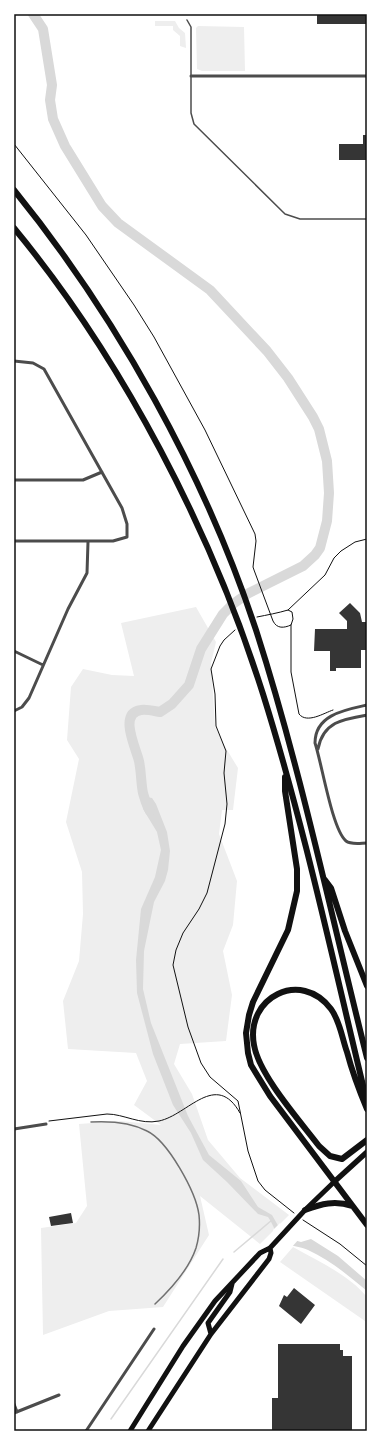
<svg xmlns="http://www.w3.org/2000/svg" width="381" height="1445" viewBox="0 0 381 1445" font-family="'Nunito Sans',sans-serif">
<rect width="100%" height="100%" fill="#fff"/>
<path fill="#eee" d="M155,21H175L179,28L185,33L186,48L180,46V36L173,30V26H155Z
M198,26L244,27L245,71H202L197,69L196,28Z
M196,607L216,642L211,663L215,726L224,745L238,768L233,810H222L219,834L237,881L233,925L223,951L232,995L226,1041L180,1044L174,1064L192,1094L208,1140L240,1178L289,1215L260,1244L200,1196L209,1235L163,1307L109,1311L43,1335L41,1228L76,1223L87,1206L79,1124L120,1121L161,1125L134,1105L147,1081L136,1053L68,1049L63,1001L79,961L83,914L82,872L66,822L79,759L67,740L71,687L83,669L112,675L134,676L121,623Z
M293,1247C318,1261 349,1275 367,1297V1431L365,1321L280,1262Z"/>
<path fill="#d9d9d9" d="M147,797L152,798L156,804L167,832L170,851L168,870L165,881L154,902L144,951L143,989L151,1023L188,1116L209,1155L241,1181L258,1207L272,1215L280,1229L294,1240L301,1242L311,1239L338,1256L367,1281V1291C349,1276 330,1260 308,1250C300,1246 290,1247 283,1241C276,1235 273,1224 268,1217L258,1214L227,1182L203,1160L191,1133L173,1105L153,1054L137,993L136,960L141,909L155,877L161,850L157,832L143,809L142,802Z"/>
<path fill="#fff" d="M280,1223L288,1234L299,1239L291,1248L279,1241L273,1230Z"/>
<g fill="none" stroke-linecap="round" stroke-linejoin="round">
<path stroke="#d9d9d9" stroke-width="1.5" d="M234,1252L272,1220
M111,1419L223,1259"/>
<path stroke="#d9d9d9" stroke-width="10" d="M33,14L43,29L52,85L50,100L53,119L65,146L102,206L118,223L210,290L267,351L288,378L313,417L319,429L327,461L329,493L327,521L320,548L315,555L303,566L247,594L233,604L223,614L201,649L189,685L172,704L160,712C154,711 147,709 141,710C118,713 136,748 139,761C143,781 139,791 150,811"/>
</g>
<path fill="#353535" d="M317,14H367V24H317Z
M363,135H367V160H339V144H363Z
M350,603L360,613L362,622H367V650H361V668H336V671H330V651H314L315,629H347V621L339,613Z
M71,1213L73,1223L51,1226L49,1217Z
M294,1288L315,1305L301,1324L279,1306L284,1295L287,1297Z
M278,1344H340V1350H343V1356H352V1431H272V1398H278Z"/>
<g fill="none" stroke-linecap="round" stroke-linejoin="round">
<path stroke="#111" stroke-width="1" d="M14,144L86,235L134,305L154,337L205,430L255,534L256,541L253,567L254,570L273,621C277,629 284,628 291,625L293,619L292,612L288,610C278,613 267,615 257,617
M288,610L325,575L334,558L341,551L355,542L367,539
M291,625V672L299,714C307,724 324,713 333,710
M235,630L224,640L220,646L211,669L215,694L216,726L226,751L224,773L227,804L225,824L207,893L199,909L183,933L176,950L173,965L188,1027L201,1063L210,1077L238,1101L248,1151L258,1181L265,1190L294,1213
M49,1121L107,1114C124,1114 140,1125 159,1121C188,1115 216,1070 240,1113
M303,1220L340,1244L367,1266"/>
<path stroke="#4c4c4c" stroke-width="1.5" d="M187,20L191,27V113L194,124L285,214L300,219H367"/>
<path stroke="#4c4c4c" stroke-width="3" d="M191,76H367
M14,361L33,363L44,369L122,508L127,524V537L113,541H14
M14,480H83L102,472
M14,651L43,665
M367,705C344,710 315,715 315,743C322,764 332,829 346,841C351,845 361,843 367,843
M14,711L22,707L29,698L68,609L87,573L88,542
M318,749C323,722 343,719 367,715
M14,1129L46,1124
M14,1404L17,1412
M14,1413L59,1395
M86,1431L154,1329"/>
<path stroke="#111" stroke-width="5" d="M211,1334L208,1323L230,1292L232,1284
M130,1431L183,1346L215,1301L260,1253L270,1248L305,1210L334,1182
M148,1431L211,1334L269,1259L271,1253L270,1248"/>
<path stroke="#111" stroke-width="5.5" d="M334,1182L367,1152"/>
<path stroke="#111" stroke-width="6" d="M14,190C117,317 205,475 256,630C301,770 331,915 367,1058
M14,228C123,360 212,532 263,694C305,828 334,966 367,1102
M285,777V791L297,869V891L288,930L253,1002L249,1015L246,1033L248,1053L251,1065L270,1096L367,1225
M325,880L331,888L345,931L367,986
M367,1109C359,1090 352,1071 347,1052C342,1038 340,1021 331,1009C301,969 245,997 254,1045C259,1075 300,1121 319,1146L330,1156L342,1159L367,1140
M305,1210C321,1204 335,1200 352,1206"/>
<path stroke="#707070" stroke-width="1.5" d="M91,1122C109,1121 130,1122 147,1131C168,1141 196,1192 199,1215C200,1225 199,1238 196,1248C189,1269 171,1289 155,1304"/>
</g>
<rect width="381" height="1445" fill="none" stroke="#ffffff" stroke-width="30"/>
<rect x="15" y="15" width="351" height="1415" fill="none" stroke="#111" stroke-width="1.5"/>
</svg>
